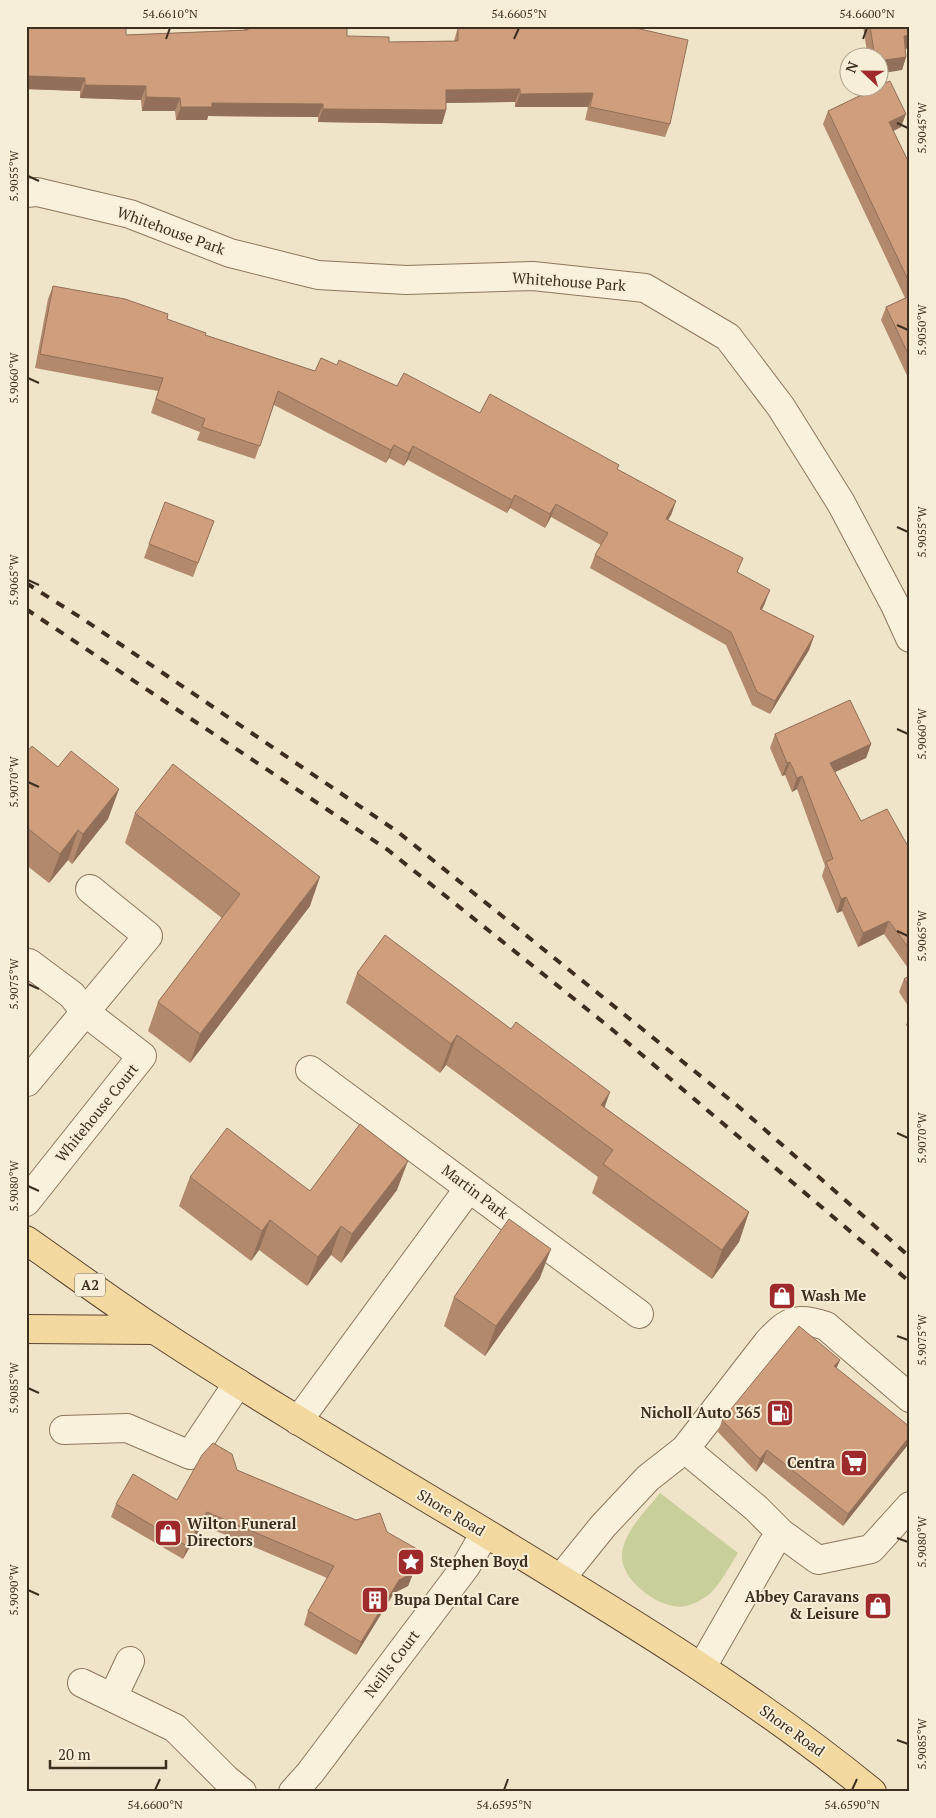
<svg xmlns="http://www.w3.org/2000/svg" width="936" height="1818" viewBox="0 0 936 1818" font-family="'PT Serif',serif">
<rect width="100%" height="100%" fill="#f0e4c8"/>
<path fill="#c9cf9b" d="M660,1493L738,1553C731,1564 717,1590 707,1596C701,1600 692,1605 686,1606C662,1612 619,1580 622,1554C624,1531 646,1511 660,1493Z"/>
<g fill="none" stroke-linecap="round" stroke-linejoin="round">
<g stroke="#8d765c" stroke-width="30">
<path id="minor" d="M26,193L37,192L130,214L230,253L318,275L406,280L533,276L645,288L728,337L781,407L841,503L895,605L910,638
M310,1070L639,1314
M27,1082L148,936L90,889
M26,1202L142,1056L85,1012L72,995L29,963
M298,1421L469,1188
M64,1430L127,1428L190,1455L238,1383
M685,1449L756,1508L781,1533L818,1560L871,1549L910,1506
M561,1578L603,1526L648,1478L685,1449L768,1342C788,1320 797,1316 826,1326L910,1398
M702,1667L772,1545L781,1533
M82,1683L175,1728L226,1779L242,1792
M113,1697L130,1661
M293,1792L310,1773L466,1566L485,1533"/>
</g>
<g stroke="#5b4430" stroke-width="30">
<path id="major" d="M26,1240C69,1270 112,1302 155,1330C263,1401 374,1466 484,1532C617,1613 751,1693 872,1792
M26,1329L154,1330"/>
</g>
<use href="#minor" stroke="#faf1dc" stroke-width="28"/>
<use href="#major" stroke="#f3d9a0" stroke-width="28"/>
<path stroke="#3d2e20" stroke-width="4" stroke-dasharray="9 9" stroke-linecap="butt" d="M26,583L83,619L398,832L739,1107L910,1257
M26,609L388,850L608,1026L910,1282"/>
</g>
<path fill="#b2896c" d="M26,26L126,35L244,30V26H347V36L389,42L454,41L458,27L518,26H627L670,124L665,137L585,120L588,107H515V102L446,103V110L442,124L318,122V117L208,116L207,120H176L175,111H142L141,100L80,98V91L26,89Z
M863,26H910L905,49L906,57L902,70L878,58H868Z
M828,111L901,127L893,131L910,165V382L881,320L886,307L905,298L823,124Z
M53,286L167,319L205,335L315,371L337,365L397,386L480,413L619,465L617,469L676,501L671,515L668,520L738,572L765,603L762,610L814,636L809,650L770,714L752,705L726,645L590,568L595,555L601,545L551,517L545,528L510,508L507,513L408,460L404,466L389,458L386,463L274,405L255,459L197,440L200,432L151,413L158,391L35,368L48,299Z
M214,521L193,577L144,558L149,544Z
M775,734L871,744L866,758L835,772L861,821L910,850V971L884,934L858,947L842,911L837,913L822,876L825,866L797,789L792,792L785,775L782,776L770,748Z
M26,753L58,767L119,789L108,819L72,864L68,860L49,883L26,865Z
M135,813L310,906L190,1063L148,1031L158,1002L222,918L125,843Z
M357,973L605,1108L749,1212L739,1242L712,1279L592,1193L598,1177L446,1065L440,1073L346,1003Z
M910,975V1009L899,992L904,979Z
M910,1015V1030L906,1025Z
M190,1177L310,1191L397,1190L341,1263L331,1255L307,1286L259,1250L251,1261L179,1206Z
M540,1278L485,1356L444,1326L454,1297Z
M840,1360L836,1368L910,1442L843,1526L763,1462L756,1472L718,1432L722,1420Z
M237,1470L356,1520L387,1532L413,1574L408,1586L394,1593L356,1655L304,1625L308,1611L327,1578L202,1525L183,1559L111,1517L116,1504L177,1500Z"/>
<path fill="#916f58" d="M910,35V48L899,50L904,36Z
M906,57L902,70L878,74V61Z
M28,76L85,78L80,91L26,89V80Z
M85,85L146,86L141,100L80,98Z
M520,89L515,102L442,103L446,90Z
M593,93L588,107H515L520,94Z
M146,97L180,98L175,111H142Z
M212,103L323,104L318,117L208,116L207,120H176L181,107Z
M323,109L446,110L442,124L318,122Z
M906,114L901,127L884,136L889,122Z
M394,445L389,458L386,463L391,450Z
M413,446L408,460L404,466L409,453Z
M515,495L510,508L507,513L512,500Z
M676,501L671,515L661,532L666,519Z
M556,504L551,517L545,528L550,514Z
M770,590L765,603L755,622L760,609Z
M814,636L809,650L770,714L775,701Z
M871,744L866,758L826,776L830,763Z
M790,762L785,775L782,776L787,763Z
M802,776L797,789L792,792L797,778Z
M119,789L108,819L72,864L83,834Z
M78,830L68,860L49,883L60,854Z
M320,877L310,906L190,1063L200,1034Z
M846,897L842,911L837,913L841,899Z
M889,921L884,934L858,947L863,933Z
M457,1035L446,1065L440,1073L451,1044Z
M610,1092L600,1121L590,1134L601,1105Z
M408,1161L397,1190L341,1263L352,1234Z
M749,1212L739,1242L712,1279L722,1250Z
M270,1220L259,1250L251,1261L262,1231Z
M341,1226L331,1255L307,1286L318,1257Z
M551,1249L540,1278L485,1356L496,1326Z
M840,1360L835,1372L834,1366Z
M910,1436V1442L843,1526L848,1514Z
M767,1450L763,1462L756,1472L760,1459Z
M207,1512L202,1525L183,1559L187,1546Z
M418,1561L408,1586L394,1593L356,1655L361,1642L399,1580Z"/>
<path fill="#cf9f7d" stroke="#916f58" d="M26,26H126V35L248,30V26H347V36L389,37V42L458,41V27L520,26H627L688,40L670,124L590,107L593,93L520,94V89L446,90V110L323,109V104L212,103V107H181L180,98L146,97V86L85,85V78L28,76V67H26Z
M870,26H910V35L904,36L906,57L878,61V58H875Z
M890,81L906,114L889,122L910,165V284L828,111L876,88H878V86Z
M53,286L125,299L168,314L167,319L206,333L205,335L315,371L321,358L337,365L339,360L397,386L404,373L480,413L490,394L619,465L617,469L676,501L666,519L743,558L737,572L770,590L760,609L814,636L775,701L757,692L731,632L595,555L608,533L556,504L550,514L515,495L512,500L413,446L409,453L394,445L391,450L278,391L260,446L202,427L205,419L156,399L163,378L40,354Z
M910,296V358L886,307Z
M165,502L214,521L198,563L149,544Z
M850,700L871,744L830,763L861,821L887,809L910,850V950L889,921L863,933L846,897L841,899L834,881L826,862L833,859L802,776L797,778L790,762L787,763L775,734Z
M32,746L58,767L71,751L119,789L83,834L78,830L60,854L26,827V753Z
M173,764L320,877L200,1034L158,1002L240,894L135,813Z
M385,935L511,1029L516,1022L610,1092L601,1105L749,1212L722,1250L603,1164L613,1150L457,1035L451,1044L357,973Z
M910,975V988L904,979Z
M360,1124L408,1161L352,1234L341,1226L318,1257L270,1220L262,1231L190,1177L227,1128L310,1191Z
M509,1219L551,1249L496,1326L454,1297Z
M799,1326L840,1360L834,1366L910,1427V1436L848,1514L767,1450L760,1459L722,1420Z
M213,1443L232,1454L237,1470L356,1520L380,1513L387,1532L417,1549L418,1561L413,1573L399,1580L361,1642L308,1611L334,1566L207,1512L187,1546L116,1504L133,1474L177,1500L202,1455Z"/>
<path fill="none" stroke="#3d2e20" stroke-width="2" d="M166,39L170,28M514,39L519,28M863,39L867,28M897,123L908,128M28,176L39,181M897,325L908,330M28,378L39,383M897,527L908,532M28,580L39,585M897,729L908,734M28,782L39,787M897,931L908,936M28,984L39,989M897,1133L908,1138M28,1186L39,1191M897,1336L908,1340M28,1388L39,1393M897,1538L908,1542M28,1590L39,1595M897,1740L908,1744M155,1790L160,1779M504,1790L508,1779M852,1790L857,1779"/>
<defs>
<g id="shop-square" transform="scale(1.4375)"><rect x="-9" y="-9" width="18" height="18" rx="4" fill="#9e2a2b" stroke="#f7eed8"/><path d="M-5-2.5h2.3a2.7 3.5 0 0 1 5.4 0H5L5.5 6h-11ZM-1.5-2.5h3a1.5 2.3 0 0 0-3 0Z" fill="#fff"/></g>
<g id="fuel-square" transform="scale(1.4375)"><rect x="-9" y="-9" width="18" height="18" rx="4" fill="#9e2a2b" stroke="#f7eed8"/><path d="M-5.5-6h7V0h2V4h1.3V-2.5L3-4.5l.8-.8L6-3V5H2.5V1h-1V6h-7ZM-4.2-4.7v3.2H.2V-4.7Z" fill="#fff"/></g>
<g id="supermarket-square" transform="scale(1.4375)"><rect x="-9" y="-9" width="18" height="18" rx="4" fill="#9e2a2b" stroke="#f7eed8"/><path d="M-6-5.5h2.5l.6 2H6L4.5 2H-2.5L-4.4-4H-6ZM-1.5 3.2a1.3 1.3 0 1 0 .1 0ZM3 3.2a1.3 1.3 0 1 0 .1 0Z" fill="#fff"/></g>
<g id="sight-square" transform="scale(1.4375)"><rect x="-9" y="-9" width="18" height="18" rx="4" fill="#9e2a2b" stroke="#f7eed8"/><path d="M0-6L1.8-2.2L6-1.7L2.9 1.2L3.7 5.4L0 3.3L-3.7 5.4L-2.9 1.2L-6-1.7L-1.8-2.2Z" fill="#fff"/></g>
<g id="building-square" transform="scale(1.4375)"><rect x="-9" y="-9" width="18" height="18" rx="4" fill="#9e2a2b" stroke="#f7eed8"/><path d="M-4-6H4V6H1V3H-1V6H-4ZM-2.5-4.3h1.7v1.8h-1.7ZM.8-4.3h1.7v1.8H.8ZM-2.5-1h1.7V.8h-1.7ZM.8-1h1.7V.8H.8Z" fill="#fff"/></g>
</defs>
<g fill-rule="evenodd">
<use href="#shop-square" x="782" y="1296"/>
<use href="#fuel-square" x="780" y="1413"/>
<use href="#supermarket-square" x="854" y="1463"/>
<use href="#shop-square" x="168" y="1533"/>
<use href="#sight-square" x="411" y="1562"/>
<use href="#building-square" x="375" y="1600"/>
<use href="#shop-square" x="878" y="1606"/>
</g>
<g text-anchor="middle" stroke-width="4" stroke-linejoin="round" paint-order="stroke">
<rect fill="#f7eed8" stroke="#756857" stroke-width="1" x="75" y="1273.5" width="30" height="23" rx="4"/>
<g font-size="14" font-weight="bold" fill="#3d2e20">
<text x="90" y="1290">A2</text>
</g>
<g font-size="15" fill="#3d2e20" stroke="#f7eed8">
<text transform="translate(171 231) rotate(20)" y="5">Whitehouse Park</text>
<text transform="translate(569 282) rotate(4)" y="5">Whitehouse Park</text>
<text transform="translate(97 1113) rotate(-51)" y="5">Whitehouse Court</text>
<text transform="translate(475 1192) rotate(37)" y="5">Martin Park</text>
<text transform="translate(451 1513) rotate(31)" y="5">Shore Road</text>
<text transform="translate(392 1664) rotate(-53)" y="5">Neills Court</text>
<text transform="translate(792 1731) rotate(36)" y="5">Shore Road</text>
</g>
<g font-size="15" font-weight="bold" fill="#3d2e20" stroke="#f7eed8" text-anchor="start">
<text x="801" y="1301">Wash Me</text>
<text x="761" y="1418" text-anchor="end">Nicholl Auto 365</text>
<text x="835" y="1468" text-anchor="end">Centra</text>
<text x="187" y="1529">Wilton Funeral<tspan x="187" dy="17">Directors</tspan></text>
<text x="430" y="1567">Stephen Boyd</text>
<text x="859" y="1602" text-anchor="end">Abbey Caravans<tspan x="859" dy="17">&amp; Leisure</tspan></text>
<text x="394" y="1605">Bupa Dental Care</text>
</g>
</g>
<rect width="936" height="1818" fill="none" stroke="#f7eed8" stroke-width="55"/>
<g transform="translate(864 72) rotate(292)"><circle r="24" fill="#f7eed8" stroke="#ada18e"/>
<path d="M0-4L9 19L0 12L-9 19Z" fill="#9e2a2b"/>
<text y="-8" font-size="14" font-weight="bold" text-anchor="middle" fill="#3d2e20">N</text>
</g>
<path d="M50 1760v8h116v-8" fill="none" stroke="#3d2e20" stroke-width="2.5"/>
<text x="58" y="1760" font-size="15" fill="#3d2e20" stroke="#f7eed8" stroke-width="4" paint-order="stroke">20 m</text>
<rect x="28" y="28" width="880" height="1762" fill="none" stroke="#3d2e20" stroke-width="2"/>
<g font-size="12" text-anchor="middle" fill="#3d2e20">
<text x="170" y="18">54.6610°N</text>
<text x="519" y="18">54.6605°N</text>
<text x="867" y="18">54.6600°N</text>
<text transform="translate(922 128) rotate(-90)" y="4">5.9045°W</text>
<text transform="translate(14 176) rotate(-90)" y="4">5.9055°W</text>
<text transform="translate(922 330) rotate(-90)" y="4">5.9050°W</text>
<text transform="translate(14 378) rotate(-90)" y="4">5.9060°W</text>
<text transform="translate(922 532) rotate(-90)" y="4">5.9055°W</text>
<text transform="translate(14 580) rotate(-90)" y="4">5.9065°W</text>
<text transform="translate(922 734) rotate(-90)" y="4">5.9060°W</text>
<text transform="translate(14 782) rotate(-90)" y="4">5.9070°W</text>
<text transform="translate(922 936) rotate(-90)" y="4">5.9065°W</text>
<text transform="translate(14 984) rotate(-90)" y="4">5.9075°W</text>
<text transform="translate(922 1138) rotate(-90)" y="4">5.9070°W</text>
<text transform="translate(14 1186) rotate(-90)" y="4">5.9080°W</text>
<text transform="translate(922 1340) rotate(-90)" y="4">5.9075°W</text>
<text transform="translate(14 1388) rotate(-90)" y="4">5.9085°W</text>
<text transform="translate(922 1542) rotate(-90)" y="4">5.9080°W</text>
<text transform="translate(14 1590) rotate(-90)" y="4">5.9090°W</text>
<text transform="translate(922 1744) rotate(-90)" y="4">5.9085°W</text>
<text x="155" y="1809">54.6600°N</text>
<text x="504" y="1809">54.6595°N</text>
<text x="852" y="1809">54.6590°N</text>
</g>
</svg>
